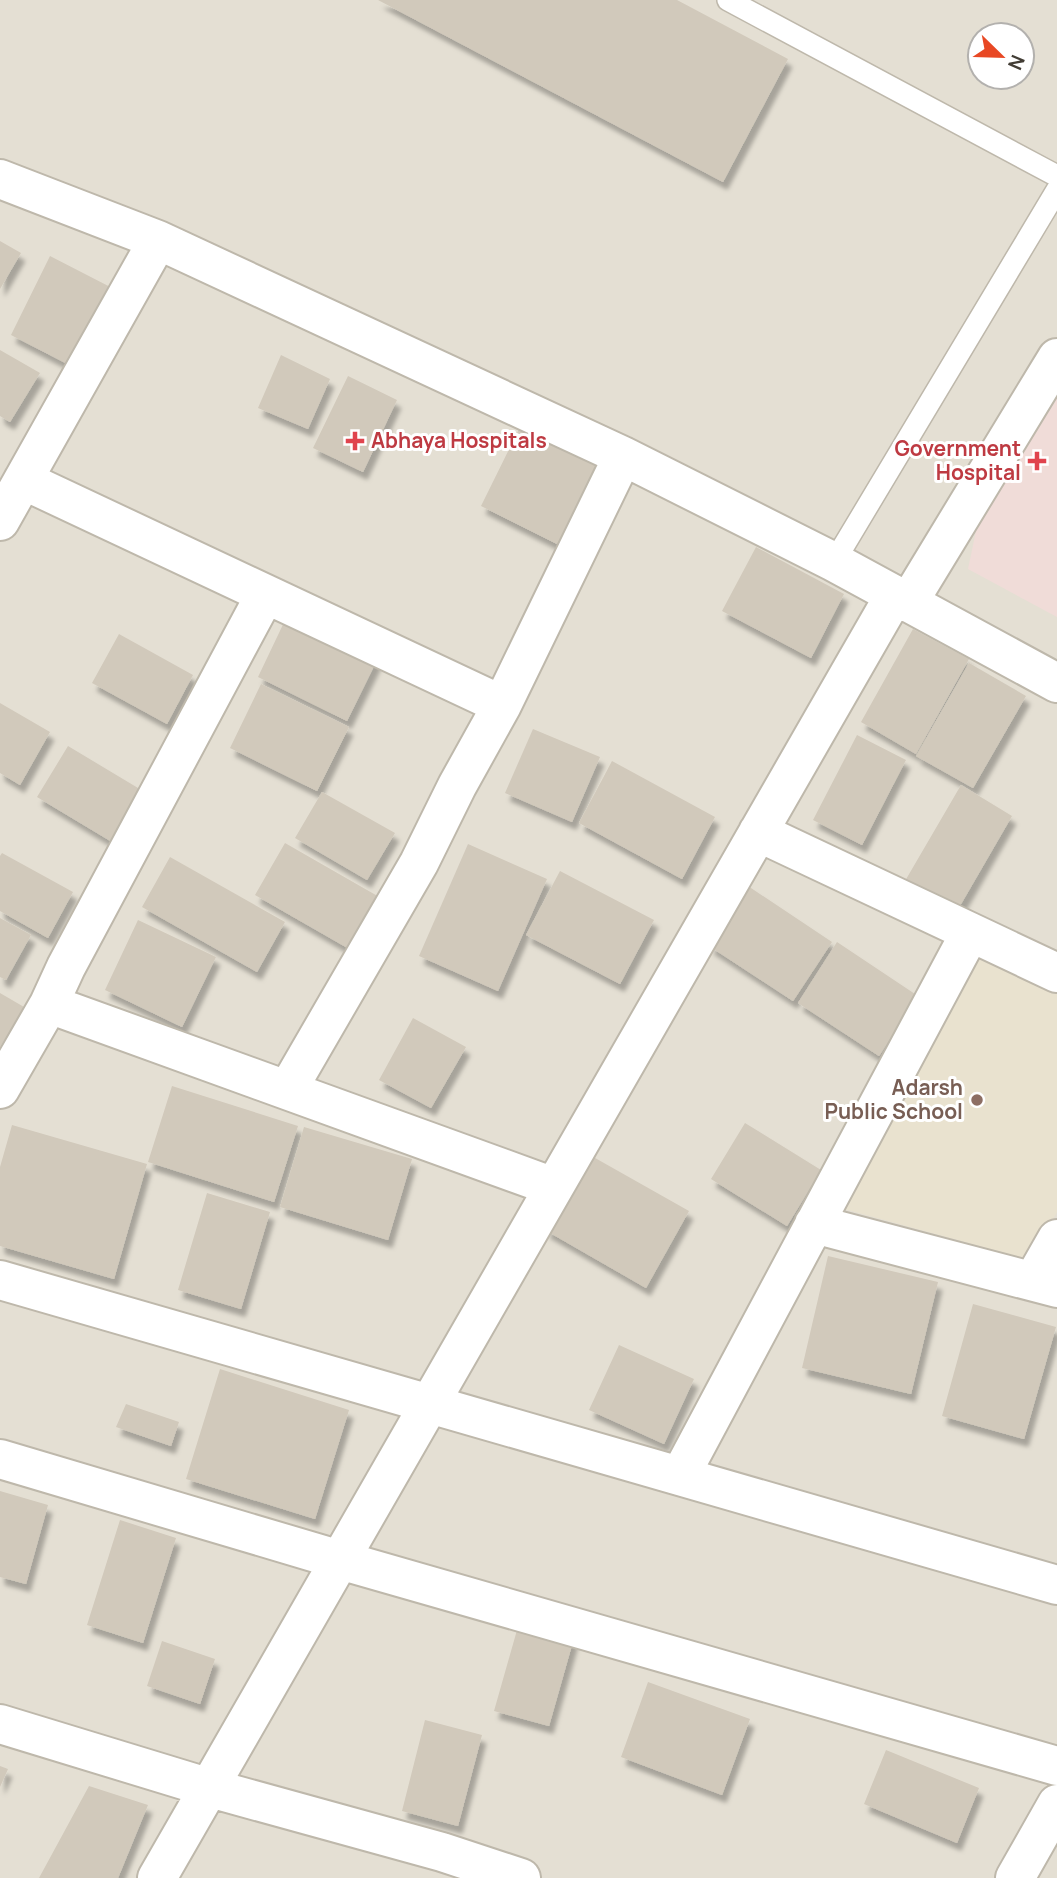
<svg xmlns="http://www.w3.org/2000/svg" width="1057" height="1878" viewBox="0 0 1057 1878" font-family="Manrope,sans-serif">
<defs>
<filter id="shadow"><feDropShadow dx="4.5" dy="8" stdDeviation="2" flood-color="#0004"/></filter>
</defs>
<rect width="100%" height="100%" fill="#f0ede4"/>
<path fill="#e4dfd3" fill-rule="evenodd" d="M0,0H1057V1878H0ZM980,35H1022V77H980Z"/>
<path fill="#e9e2cf" d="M975,954L1057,993V1212L1030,1260L841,1208Z"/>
<path fill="#f0dcd8" d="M1057,396V617L968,569L977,526Z"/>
<path fill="#d1c9bb" filter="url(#shadow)" d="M378,0H677L788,59L723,182Z
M0,241L21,253L0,289Z
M50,256L118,291L79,370L11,335Z
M0,350L40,373L10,422L0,416Z
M281,355L330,379L308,429L258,408Z
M348,376L397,400L363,472L313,448Z
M520,427L601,468L561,546L481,506Z
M756,547L844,594L811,658L722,611Z
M288,614L378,658L347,721L258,677Z
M913,629L969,659L916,754L861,722Z
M119,634L193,675L167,724L92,683Z
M969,663L1026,696L973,788L916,756Z
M261,684L349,727L317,791L230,748Z
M0,703L50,732L20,785L0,773Z
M533,729L600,757L572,822L505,793Z
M857,735L906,760L862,845L813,820Z
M68,746L143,791L112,842L37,797Z
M612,761L715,817L682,879L579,823Z
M961,785L1012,816L957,911L905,881Z
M322,792L395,833L367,880L295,838Z
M285,843L381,898L351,950L255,895Z
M468,844L547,879L498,991L419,956Z
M2,853L73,892L48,938L0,911V856Z
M170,857L285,922L257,972L142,907Z
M560,871L654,920L620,984L526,935Z
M748,886L832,942L793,1001L709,946Z
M0,918L31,935L6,980L0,977Z
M138,920L216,957L182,1027L105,990Z
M837,942L918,996L879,1056L798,1003Z
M0,993L24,1007L0,1047Z
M413,1018L466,1047L431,1108L379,1080Z
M172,1086L298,1126L274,1202L148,1162Z
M745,1123L821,1170L787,1226L711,1179Z
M12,1125L147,1164L114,1279L0,1246V1167Z
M304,1127L412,1159L388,1240L280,1207Z
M588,1154L689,1211L646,1288L545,1230Z
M207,1193L270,1212L241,1309L178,1290Z
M828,1256L938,1282L911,1394L802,1368Z
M973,1304L1056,1327L1024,1439L942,1416Z
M619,1345L694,1379L664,1444L589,1410Z
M220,1369L349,1410L315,1519L186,1479Z
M126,1404L179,1422L171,1446L116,1427Z
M0,1491L48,1505L26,1584L0,1577Z
M120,1520L176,1538L143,1643L87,1625Z
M519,1623L574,1638L549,1726L494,1711Z
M162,1641L215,1659L200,1704L147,1686Z
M648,1682L750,1719L722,1795L621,1757Z
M425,1720L482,1735L458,1826L402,1811Z
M886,1750L979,1788L957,1843L864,1804Z
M0,1766L8,1769L0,1787Z
M89,1786L148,1805L118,1878H39Z"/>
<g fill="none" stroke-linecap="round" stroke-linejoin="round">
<g stroke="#beb8ab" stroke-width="24">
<path id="service" d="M728,0L1057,176
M834,562L1057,190"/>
</g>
<g stroke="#beb8ab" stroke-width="42">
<path id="minor" d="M0,179L158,240L623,456L834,562L1057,683
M23,480L502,705
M0,521L158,240
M908,603L1057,358
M758,832L1057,973
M49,1004L554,1187
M0,1089L49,1004L66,967L265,595
M288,1089L419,863L457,786L502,705L623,456
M814,1224L1057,1288
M0,1280C352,1382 705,1481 1057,1585
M1033,1281L1057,1239
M0,1459L340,1560L1057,1766
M681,1474L970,933
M0,1724L210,1788L442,1852L521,1878
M157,1878L894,596
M1015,1878L1057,1804"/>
</g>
<use href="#service" stroke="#fff" stroke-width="21"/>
<use href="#minor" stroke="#fff" stroke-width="38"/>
</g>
<g fill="#e0444e" stroke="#fff" stroke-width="2.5">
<path d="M351.5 430.5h7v7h7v7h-7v7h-7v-7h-7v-7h7z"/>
<path d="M1033.5 450.5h7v7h7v7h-7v7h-7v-7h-7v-7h7z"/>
</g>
<circle fill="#8d6e63" stroke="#fff" stroke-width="2.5" cx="977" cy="1100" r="7"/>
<g text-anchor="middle" stroke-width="6" stroke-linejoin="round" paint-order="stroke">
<g font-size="21" font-weight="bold" fill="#be3a42" stroke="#fff" text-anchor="start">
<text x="371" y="448">Abhaya Hospitals</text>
<text x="1021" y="456" text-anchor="end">Government<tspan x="1021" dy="24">Hospital</tspan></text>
</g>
<g font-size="21" font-weight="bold" fill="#785e54" stroke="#fff" text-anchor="end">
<text x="963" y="1095">Adarsh<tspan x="963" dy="24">Public School</tspan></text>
</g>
</g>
<g transform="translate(1001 56) rotate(113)"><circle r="33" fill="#ffffff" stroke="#b3b1ae" stroke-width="2"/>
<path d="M0-5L12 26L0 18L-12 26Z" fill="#e84824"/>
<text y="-10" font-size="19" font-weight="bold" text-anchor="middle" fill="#423d35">N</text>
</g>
</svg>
